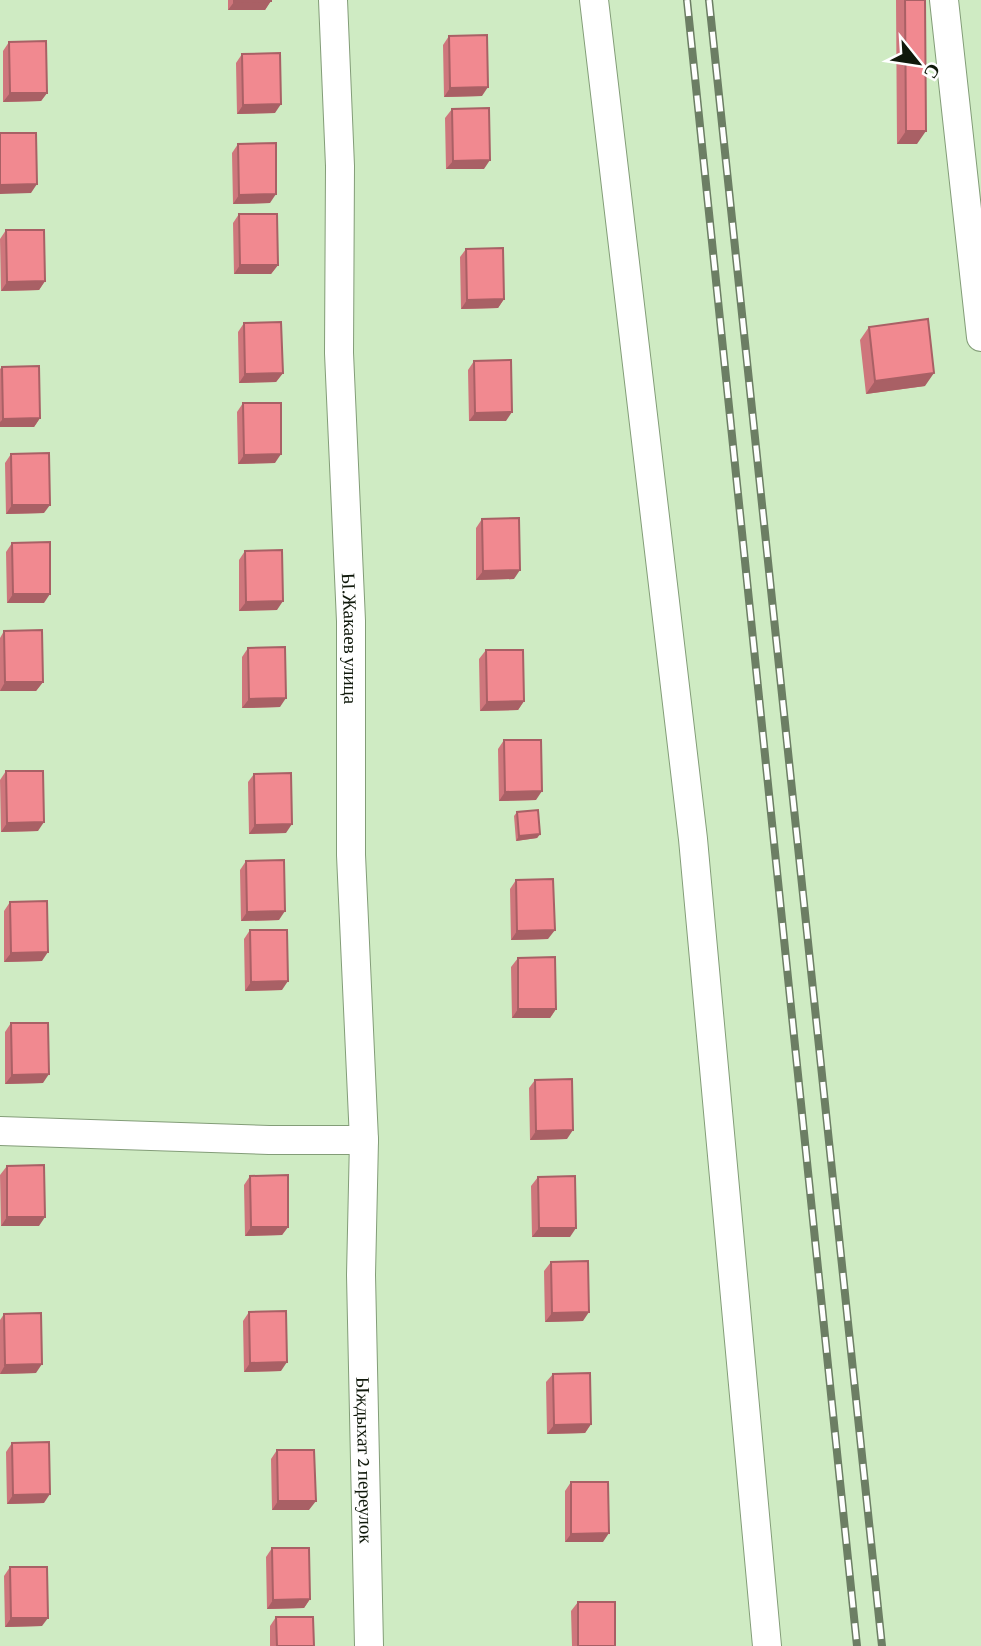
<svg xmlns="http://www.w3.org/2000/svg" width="981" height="1646" viewBox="0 0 981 1646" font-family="'Crimson Pro',serif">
<rect width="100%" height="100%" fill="#cfebc3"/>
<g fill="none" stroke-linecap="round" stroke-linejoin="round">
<g stroke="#839d78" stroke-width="30">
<g id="street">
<path id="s1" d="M333,0L340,166L339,353L351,621V855L364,1140L361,1275L369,1646"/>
<path d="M594,0L693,839L767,1646"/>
<path d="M944,0L981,337"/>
<path d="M0,1131L269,1140H364"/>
</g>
</g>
<use href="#street" stroke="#fff" stroke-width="28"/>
<g stroke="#6c7e64" stroke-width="8">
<path id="rail" d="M687,0L857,1646
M709,0L882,1646"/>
</g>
<use href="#rail" stroke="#fff" stroke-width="5" stroke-dasharray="16" stroke-linecap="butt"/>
</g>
<path fill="#cf767c" d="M228,0H271L265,10H228Z
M896,0H925L917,144H897Z
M449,36L482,96L444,97L443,45Z
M9,42L47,93L41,101L3,102V51Z
M242,54L275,113L237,114L236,63Z
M452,109L484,169H446L445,118Z
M238,144L270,203L233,204L232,153Z
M239,214L278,265L271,274H234L233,223Z
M6,230L45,281L39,290L1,291L0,239Z
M466,249L504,299L498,308L461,309L460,257Z
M244,323L283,373L276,382L239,383L238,332Z
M869,327L925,386L866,394L860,340Z
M474,361L506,421H469L468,370Z
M2,367L40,418L34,427H0V369Z
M243,403L275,463L238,464L237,412Z
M11,454L44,513L6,514L5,463Z
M482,519L514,579L476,580V528Z
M12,543L44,603H7L6,552Z
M245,551L277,610L239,611V560Z
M4,631L43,682L36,691H0V638Z
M248,648L280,707L242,708V657Z
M486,650L524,701L518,710L480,711L479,659Z
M504,740L536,800L499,801L498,749Z
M6,771L38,831L1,832L0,780Z
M254,774L286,833L249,834L248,782Z
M517,812L540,834L537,838L516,841L514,816Z
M246,861L279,920L241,921L240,870Z
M516,880L548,939L511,940L510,889Z
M10,902L42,961L4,962V911Z
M250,930L282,990L245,991L244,939Z
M518,958L556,1009L550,1018H512L511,967Z
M11,1023L43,1083L5,1084V1032Z
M535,1080L567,1139L530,1140L529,1088Z
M7,1166L39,1226H1L0,1175Z
M250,1176L288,1227L282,1235L245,1236L244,1185Z
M538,1177L570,1237H532L531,1186Z
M551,1262L583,1321L545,1322L544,1271Z
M249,1312L281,1371L244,1372L243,1321Z
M4,1314L36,1373L0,1374V1320Z
M553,1374L591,1424L585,1433L547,1434L546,1382Z
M12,1443L44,1503L7,1504L6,1452Z
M277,1450L309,1510H272L271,1459Z
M571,1482L603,1542H565V1491Z
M272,1548L310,1599L304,1608L267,1609L266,1557Z
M10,1567L42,1626L5,1627L4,1576Z
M578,1602L615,1646H572L571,1611Z
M276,1617L314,1646H270V1626Z"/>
<path fill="#a96065" d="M271,1L265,10H228L234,2Z
M488,87L482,96L444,97L450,88Z
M10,93H47L41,101L3,102Z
M281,104L275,113L237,114L243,105Z
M906,131H926L917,144H897Z
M490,160L484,169H446L453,161Z
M37,184L31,193L0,194V185Z
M276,194L270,203L233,204L239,195Z
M240,265H278L271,274H234Z
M45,281L39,290L1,291L7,282Z
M504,299L498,308L461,309L467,300Z
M283,373L276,382L239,383L245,374Z
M934,373L925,386L866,394L875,381Z
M512,412L506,421H469L475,413Z
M40,418L34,427H0V422L3,419Z
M281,454L275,463L238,464L244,455Z
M12,505H50L44,513L6,514Z
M520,570L514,579L476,580L483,571Z
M13,594H50L44,603H7Z
M283,601L277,610L239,611L246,602Z
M5,682H43L36,691H0Z
M286,698L280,707L242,708L249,699Z
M524,701L518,710L480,711L487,702Z
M542,791L536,800L499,801L505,792Z
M44,822L38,831L1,832L7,823Z
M292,824L286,833L249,834L255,825Z
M540,834L537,838L516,841L519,836Z
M285,911L279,920L241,921L247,912Z
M555,930L548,939L511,940L517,931Z
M48,952L42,961L4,962L11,953Z
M288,981L282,990L245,991L251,982Z
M518,1009H556L550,1018H512Z
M49,1074L43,1083L5,1084L12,1075Z
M573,1130L567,1139L530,1140L536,1131Z
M7,1217H45L39,1226H1Z
M251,1227H288L282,1235L245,1236Z
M539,1228H576L570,1237H532Z
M589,1312L583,1321L545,1322L552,1313Z
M287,1362L281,1371L244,1372L250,1363Z
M42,1364L36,1373L0,1374L5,1365Z
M591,1424L585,1433L547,1434L554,1425Z
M50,1494L44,1503L7,1504L13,1495Z
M278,1501H316L309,1510H272Z
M609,1533L603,1542H565L571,1534Z
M310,1599L304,1608L267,1609L273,1600Z
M11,1618H48L42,1626L5,1627Z"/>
<path fill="#f18990" stroke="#a96065" stroke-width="2" d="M234,0H271V1L234,2Z
M905,0H925L926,131H906Z
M487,35L488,87L450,88L449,36Z
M46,41L47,93H10L9,42Z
M280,53L281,104L243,105L242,54Z
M489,108L490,160L453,161L452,109Z
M0,133H36L37,184L0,185Z
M276,143V194L239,195L238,144Z
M239,214H277L278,265H240Z
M6,230H44L45,281L7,282Z
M503,248L504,299L467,300L466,249Z
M928,319L934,373L875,381L869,327Z
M281,322L283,373L245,374L244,323Z
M511,360L512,412L475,413L474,361Z
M39,366L40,418L3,419L2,367Z
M243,403H281V454L244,455Z
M49,453L50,505H12L11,454Z
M519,518L520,570L483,571L482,519Z
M50,542V594H13L12,543Z
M282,550L283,601L246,602L245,551Z
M42,630L43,682H5L4,631Z
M285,647L286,698L249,699L248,648Z
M486,650H523L524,701L487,702Z
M504,740H541L542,791L505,792Z
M6,771H43L44,822L7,823Z
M291,773L292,824L255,825L254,774Z
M538,810L540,834L519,836L517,812Z
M284,860L285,911L247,912L246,861Z
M553,879L555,930L517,931L516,880Z
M47,901L48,952L11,953L10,902Z
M250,930H287L288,981L251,982Z
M555,957L556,1009H518V958Z
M11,1023H48L49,1074L12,1075Z
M572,1079L573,1130L536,1131L535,1080Z
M44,1165L45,1217H7V1166Z
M288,1175V1227H251L250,1176Z
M575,1176L576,1228H539L538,1177Z
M588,1261L589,1312L552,1313L551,1262Z
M286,1311L287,1362L250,1363L249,1312Z
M41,1313L42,1364L5,1365L4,1314Z
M590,1373L591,1424L554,1425L553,1374Z
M49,1442L50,1494L13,1495L12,1443Z
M277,1450H314L316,1501H278Z
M571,1482H608L609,1533L571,1534Z
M272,1548H309L310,1599L273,1600Z
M10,1567H47L48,1618H11Z
M578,1602H615V1646H578Z
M276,1617H313L314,1646H277Z"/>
<g text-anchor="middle" stroke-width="5" stroke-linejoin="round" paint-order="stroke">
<g font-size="19" fill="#10190b" stroke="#fff">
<text dy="7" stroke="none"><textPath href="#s1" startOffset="639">Ы.Жакаев улица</textPath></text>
<text dy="7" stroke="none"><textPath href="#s1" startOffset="1461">Ыждыхат 2 переулок</textPath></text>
</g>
</g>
<g transform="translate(918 63) rotate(120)" stroke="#ffffff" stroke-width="5" paint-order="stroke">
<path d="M0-5L12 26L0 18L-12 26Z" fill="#10190b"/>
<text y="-10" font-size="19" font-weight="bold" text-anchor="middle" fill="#10190b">С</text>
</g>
</svg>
